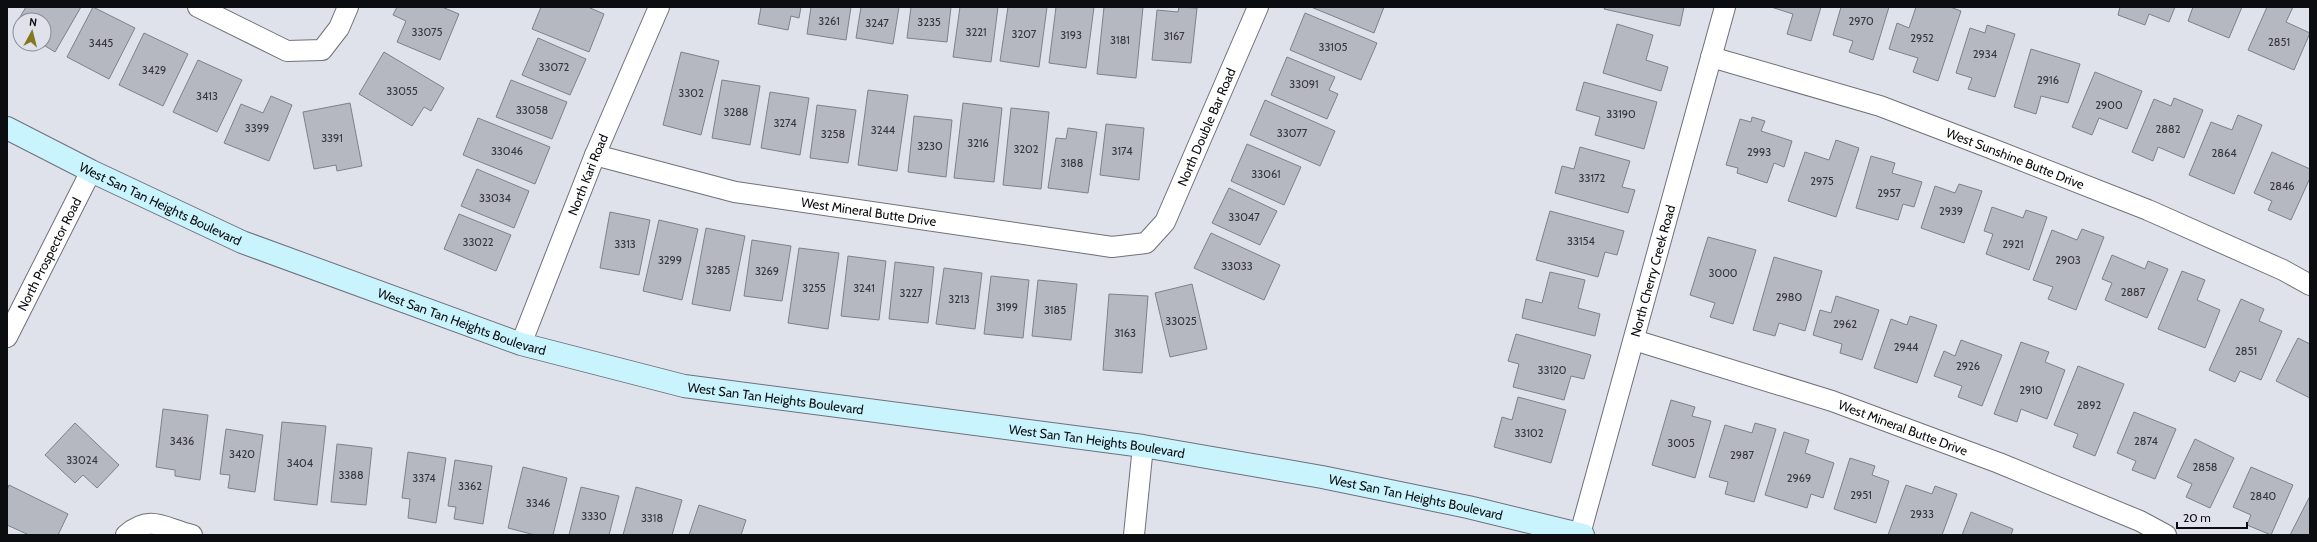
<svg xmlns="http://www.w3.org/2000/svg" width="2317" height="542" viewBox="0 0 2317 542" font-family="Cabin,sans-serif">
<rect width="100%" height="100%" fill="#dfe1eb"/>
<path fill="#b5b7c1" stroke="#7f818a" d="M26,7H81L55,52L42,44H44V20H20V31L14,27Z
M93,7L135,28L109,79L67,57Z
M397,7H442L459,14L440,60L397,42L406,21L393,15Z
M541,7H588L604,14L589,52L532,29Z
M761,7H801L799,18L791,16L788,30L758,24Z
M811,7H851L846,40L807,34Z
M861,7H899L893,44L856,38Z
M911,7H951L947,42L907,38Z
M960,7H998L991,62L953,57Z
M1008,7H1047L1039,67L1000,61Z
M1056,7H1094L1086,68L1049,63Z
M1104,7H1143L1136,78L1097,74Z
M1179,7L1197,8L1191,63L1152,60L1157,10L1178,12Z
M1311,7H1384L1374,33Z
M1605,7H1684L1680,26L1604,9Z
M1771,7H1821L1811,41L1787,34L1793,14Z
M1841,7H1889L1873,60L1849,52L1853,41L1833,35Z
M1916,7H1950L1961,11L1938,81L1913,72L1918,58L1889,49L1897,23L1909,28Z
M2120,7H2175L2169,22L2149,14L2145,25L2118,15Z
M2193,7H2242L2229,38L2188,21Z
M2267,7H2293L2286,22L2310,33L2294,70L2248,50Z
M1305,13L1377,43L1361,80L1290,50Z
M1617,24L1653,35L1646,60L1668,67L1661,91L1603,73Z
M1987,25L2015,34L1995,97L1968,89L1972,78L1956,73L1970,28L1985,33Z
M144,33L188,54L163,106L119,85Z
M538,38L586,59L570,95L522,75Z
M2031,49L2080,64L2068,103L2041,96L2036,114L2014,107Z
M384,52L444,88L431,111L424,107L412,126L359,94Z
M681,52L719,61L701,135L663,125Z
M1287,57L1335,77L1329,90L1338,94L1327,119L1271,95Z
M198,60L242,80L217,132L173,112Z
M2095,72L2142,91L2127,129L2099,118L2092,135L2072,127Z
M511,80L567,102L552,139L496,117Z
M722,80L760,86L750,145L712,138Z
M1584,82L1657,102L1644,149L1595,135L1600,117L1576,110Z
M868,90L908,95L897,171L858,165Z
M770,92L809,98L800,155L761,148Z
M271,96L292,105L269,161L224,143L241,104L263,113Z
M2174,98L2203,110L2184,158L2158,147L2153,161L2132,152L2154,99L2171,106Z
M1265,100L1335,131L1320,166L1250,135Z
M350,103L362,166L337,171L336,165L314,169L303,112Z
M963,103L1002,108L994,182L954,178Z
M817,105L856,110L848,163L810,158Z
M1011,108L1049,112L1041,189L1003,185Z
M2238,115L2262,125L2234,194L2189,175L2211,122L2232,130Z
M914,116L952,120L946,177L908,172Z
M1752,117L1765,121L1761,131L1792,141L1784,167L1774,163L1767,183L1737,173L1738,168L1726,165L1740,119L1751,122Z
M478,118L550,147L535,184L463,155Z
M1106,124L1144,128L1139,180L1100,175Z
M1068,128L1097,132L1088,193L1048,188L1056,138L1066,139Z
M1836,140L1859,148L1836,217L1788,201L1805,152L1829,160Z
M1247,144L1301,167L1284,205L1231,181Z
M1580,147L1630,161L1622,187L1635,190L1628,213L1555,193L1562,166L1574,169Z
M2272,152L2310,169V178L2291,220L2268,210L2272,201L2254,193Z
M1871,156L1895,163L1892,173L1922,182L1914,207L1903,204L1898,220L1856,208Z
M477,169L529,191L514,228L461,206Z
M1959,184L1982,191L1964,243L1921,228L1935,186L1955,193Z
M1229,188L1277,211L1260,245L1212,223Z
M1992,207L2023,218L2026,210L2047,217L2029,270L1986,254L1993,234L1984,231Z
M1550,211L1624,231L1617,255L1605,252L1598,277L1536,260Z
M610,212L650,220L639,275L600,268Z
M459,214L511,235L496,271L444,249Z
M659,220L698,229L682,300L643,291Z
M706,228L745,236L730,311L692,304Z
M2082,229L2104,237L2076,310L2048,299L2053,287L2033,280L2052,230L2077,240Z
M1211,233L1280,265L1264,300L1194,268Z
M1708,237L1756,250L1733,324L1710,317L1715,303L1690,295Z
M752,240L791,246L782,301L744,296Z
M799,248L839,253L828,329L788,323Z
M2112,255L2145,269L2148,261L2168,269L2147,318L2105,300L2112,283L2102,279Z
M848,256L886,261L879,320L841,316Z
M1774,257L1822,271L1805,331L1779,323L1775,336L1753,330Z
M895,262L934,267L928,323L889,319Z
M944,268L982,273L975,329L936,324Z
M2182,271L2205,280L2197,300L2220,310L2205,348L2158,329Z
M1550,272L1585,280L1578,308L1600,314L1595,336L1522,318L1526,299L1542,303Z
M991,276L1029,280L1023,338L984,334Z
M1038,280L1077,284L1071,340L1032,336Z
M1192,284L1207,349L1170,357L1155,293Z
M1109,294L1148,296L1142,373L1103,370Z
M1836,296L1879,310L1862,360L1840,353L1842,344L1813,335L1820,310L1831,313Z
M2241,299L2264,309L2259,321L2282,331L2261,380L2240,371L2235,382L2209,370Z
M1910,316L1937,325L1917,383L1874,368L1891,319L1907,325Z
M1516,334L1591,355L1584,379L1571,376L1564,400L1513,387L1519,364L1508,361Z
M2298,338L2310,344V398L2276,381Z
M1961,340L2002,355L1982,406L1958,397L1962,386L1934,376L1944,351L1955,356Z
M2021,342L2049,352L2045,362L2065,370L2047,419L2021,409L2017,422L1994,414Z
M2078,366L2124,384L2095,456L2073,447L2078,434L2054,425Z
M1518,397L1566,410L1551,463L1494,447L1502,417L1512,420Z
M1671,400L1695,407L1692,416L1711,421L1695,478L1652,465Z
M163,409L208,415L200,480L175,476V470L156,467Z
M2134,412L2176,429L2155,479L2132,470L2136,461L2117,453Z
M282,422L326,426L317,505L274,500Z
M75,423L119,465L97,488L83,475L75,483L45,455Z
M1755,423L1776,429L1754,502L1725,494L1728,482L1709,477L1725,425L1752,433Z
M226,429L263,435L255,492L228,488L230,475L220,474Z
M1784,432L1809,440L1805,453L1834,463L1823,498L1811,494L1807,508L1765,495Z
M2195,439L2234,458L2210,508L2186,497L2192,484L2177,477Z
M337,444L372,448L366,505L331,502Z
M408,452L446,458L436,523L408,518L410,499L402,498Z
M1850,458L1875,466L1872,475L1889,481L1876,523L1834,509Z
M455,460L492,466L483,524L454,519L456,507L448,506Z
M523,467L567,478L553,535H535L508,528Z
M2251,467L2293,485L2271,535L2247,525L2251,515L2233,507Z
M9,485L68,514L58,535H29L7,525V490Z
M1906,485L1932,494L1935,486L1957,494L1942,535H1888Z
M581,487L619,496L609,535H569Z
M636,487L682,500L672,535H623Z
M2310,496V535H2290Z
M699,505L746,520L741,535H689Z
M1971,512L2013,529L2011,535H1962Z"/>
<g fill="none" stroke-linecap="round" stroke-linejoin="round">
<g stroke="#6f707a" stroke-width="22">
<g id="street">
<path d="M198,7L287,51L322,50L339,28L348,7"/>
<path id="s1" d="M1711,57L1880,106L1990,148L2148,210L2283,270L2310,285"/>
<path id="s2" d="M595,155L735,192L1112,247L1146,243L1165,222L1258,7"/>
<path id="s3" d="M7,337L91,171"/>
<path id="s4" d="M1634,340L1832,401L1999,463L2140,521L2166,535"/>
<path id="s5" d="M521,344L595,155L659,7"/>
<path id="s6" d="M1580,534L1725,7"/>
<path d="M126,535C151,513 165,529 192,535"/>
<path d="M1134,535L1143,446"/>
</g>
</g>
<g stroke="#6f707a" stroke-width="24">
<g id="secondary">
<path id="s7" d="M7,128L91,171L242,242L521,344L684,386L1143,446L1322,477L1468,507L1583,535"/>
</g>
</g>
<use href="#street" stroke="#fff" stroke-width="20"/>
<use href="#secondary" stroke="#c9f4fd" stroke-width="22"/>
</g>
<g text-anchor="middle" stroke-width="3.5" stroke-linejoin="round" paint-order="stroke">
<g font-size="11" fill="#36383c">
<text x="829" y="25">3261</text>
<text x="1861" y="25">2970</text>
<text x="929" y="26">3235</text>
<text x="877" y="27">3247</text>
<text x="427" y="36">33075</text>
<text x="976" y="36">3221</text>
<text x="1024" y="38">3207</text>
<text x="1071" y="39">3193</text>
<text x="1174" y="40">3167</text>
<text x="1922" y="42">2952</text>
<text x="1120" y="44">3181</text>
<text x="2279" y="46">2851</text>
<text x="101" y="47">3445</text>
<text x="1333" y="51">33105</text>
<text x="1985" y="58">2934</text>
<text x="554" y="71">33072</text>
<text x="154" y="74">3429</text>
<text x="2048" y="84">2916</text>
<text x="1304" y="88">33091</text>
<text x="402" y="95">33055</text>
<text x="691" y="97">3302</text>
<text x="207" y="100">3413</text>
<text x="2109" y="109">2900</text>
<text x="532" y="114">33058</text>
<text x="736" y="116">3288</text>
<text x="1621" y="118">33190</text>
<text x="785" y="127">3274</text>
<text x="257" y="132">3399</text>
<text x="2168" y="133">2882</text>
<text x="883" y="134">3244</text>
<text x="1292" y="137">33077</text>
<text x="833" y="138">3258</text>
<text x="332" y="142">3391</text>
<text x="978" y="147">3216</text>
<text x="930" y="150">3230</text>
<text x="1026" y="153">3202</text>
<text x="507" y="155">33046</text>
<text x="1122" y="155">3174</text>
<text x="1759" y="156">2993</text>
<text x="2224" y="157">2864</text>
<text x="1072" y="167">3188</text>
<text x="1266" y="178">33061</text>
<text x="1592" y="182">33172</text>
<text x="1822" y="185">2975</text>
<text x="2282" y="190">2846</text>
<text x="1889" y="197">2957</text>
<text x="495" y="202">33034</text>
<text x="1951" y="215">2939</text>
<text x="1244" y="221">33047</text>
<text x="1581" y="245">33154</text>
<text x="478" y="246">33022</text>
<text x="625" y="248">3313</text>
<text x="2013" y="248">2921</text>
<text x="670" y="264">3299</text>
<text x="2068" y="264">2903</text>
<text x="1237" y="270">33033</text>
<text x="718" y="274">3285</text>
<text x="767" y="275">3269</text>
<text x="1723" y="277">3000</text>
<text x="814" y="292">3255</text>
<text x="864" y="292">3241</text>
<text x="2133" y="296">2887</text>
<text x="911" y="297">3227</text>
<text x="1789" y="301">2980</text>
<text x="959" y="303">3213</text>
<text x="1007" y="311">3199</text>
<text x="1055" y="314">3185</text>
<text x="1181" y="325">33025</text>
<text x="1845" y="328">2962</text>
<text x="1125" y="337">3163</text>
<text x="1906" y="351">2944</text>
<text x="2246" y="355">2851</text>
<text x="1968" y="370">2926</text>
<text x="1552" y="374">33120</text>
<text x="2031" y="394">2910</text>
<text x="2089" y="409">2892</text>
<text x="1529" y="437">33102</text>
<text x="182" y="445">3436</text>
<text x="2146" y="445">2874</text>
<text x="1681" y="447">3005</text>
<text x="242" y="458">3420</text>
<text x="1742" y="459">2987</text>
<text x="82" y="464">33024</text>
<text x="300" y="467">3404</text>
<text x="2205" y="471">2858</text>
<text x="351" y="479">3388</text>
<text x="424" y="482">3374</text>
<text x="1799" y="482">2969</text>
<text x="470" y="490">3362</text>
<text x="1861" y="499">2951</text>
<text x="2263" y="500">2840</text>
<text x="538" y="507">3346</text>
<text x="1922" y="518">2933</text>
<text x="594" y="520">3330</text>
<text x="652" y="522">3318</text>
</g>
<g font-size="13" fill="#0c0d10" stroke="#dfe1eb">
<text dy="5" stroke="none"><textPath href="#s2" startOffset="692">North Double Bar Road</textPath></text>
<text dy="5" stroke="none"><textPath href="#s1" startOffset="321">West Sunshine Butte Drive</textPath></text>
<text dy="5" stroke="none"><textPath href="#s5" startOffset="182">North Kari Road</textPath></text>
<text dy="5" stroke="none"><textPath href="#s7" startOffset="171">West San Tan Heights Boulevard</textPath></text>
<text dy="5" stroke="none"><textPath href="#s2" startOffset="280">West Mineral Butte Drive</textPath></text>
<text dy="5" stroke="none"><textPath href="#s3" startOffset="93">North Prospector Road</textPath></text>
<text dy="5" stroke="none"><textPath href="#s6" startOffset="273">North Cherry Creek Road</textPath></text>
<text dy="5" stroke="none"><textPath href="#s7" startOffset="495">West San Tan Heights Boulevard</textPath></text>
<text dy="5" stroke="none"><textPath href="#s7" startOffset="819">West San Tan Heights Boulevard</textPath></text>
<text dy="5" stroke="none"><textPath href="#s4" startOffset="283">West Mineral Butte Drive</textPath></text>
<text dy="5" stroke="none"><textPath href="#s7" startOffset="1143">West San Tan Heights Boulevard</textPath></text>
<text dy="5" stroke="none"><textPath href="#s7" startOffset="1467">West San Tan Heights Boulevard</textPath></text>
</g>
</g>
<rect width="2317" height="542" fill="none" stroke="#0c0d10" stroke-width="16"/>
<g transform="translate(32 32) rotate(7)"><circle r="19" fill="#dfe1eb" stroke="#8b8c93"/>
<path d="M0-3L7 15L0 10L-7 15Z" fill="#83781c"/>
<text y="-6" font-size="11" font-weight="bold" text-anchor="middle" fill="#0c0d10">N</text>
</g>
<path d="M2177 522v6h70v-6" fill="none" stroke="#0c0d10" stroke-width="2"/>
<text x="2183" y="522" font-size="12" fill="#0c0d10" stroke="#dfe1eb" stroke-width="3" paint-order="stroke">20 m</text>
</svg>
